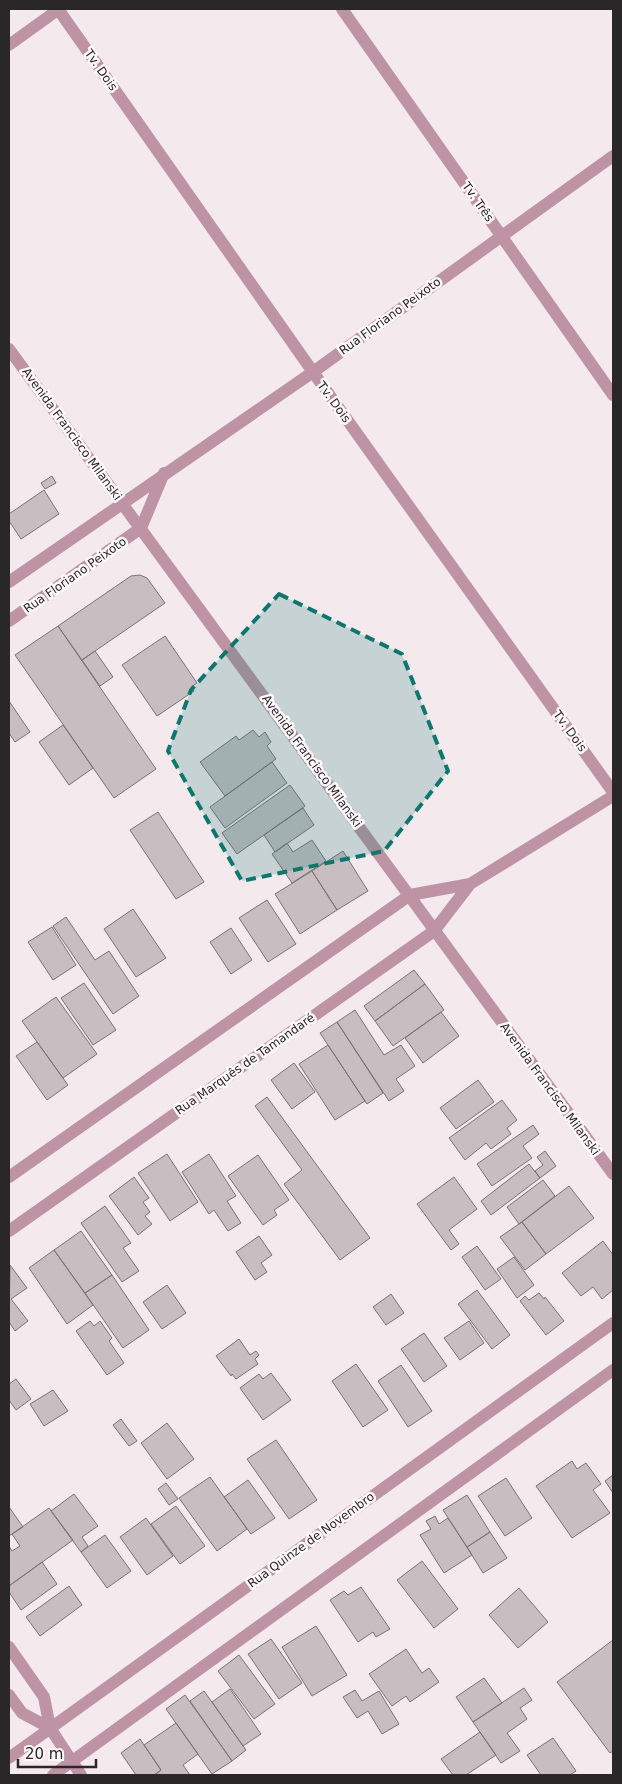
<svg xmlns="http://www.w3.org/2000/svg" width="622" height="1784" viewBox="0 0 622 1784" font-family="'DejaVu Sans',sans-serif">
<rect width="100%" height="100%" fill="#f4e9ed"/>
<path fill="#c8bec2" stroke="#7b7275" d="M52,476L56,483L45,489L41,483Z
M44,490L59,514L21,539L9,521V514Z
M140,575L147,578L165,603L82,660L58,626L131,576Z
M58,626L156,769L114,798L15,655Z
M165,636L197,683L191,687L194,691L157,716L122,665Z
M95,651L113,677L100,686L82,660Z
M9,701L30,732L15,742L9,733Z
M63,725L93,768L69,785L39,742Z
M253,730L259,737L265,732L271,742L267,746L276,759L225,796L200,762L236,736L239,740Z
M272,762L287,783L225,828L210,807Z
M290,785L305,806L237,854L222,833Z
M303,808L314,825L275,852L264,835Z
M158,812L204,882L176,899L130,830Z
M312,840L326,861L292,883L272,854L287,843L293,852Z
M343,851L368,891L337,910L312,871Z
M312,871L337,910L300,934L275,894Z
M267,900L296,944L268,962L239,918Z
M133,909L166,958L136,977L104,929Z
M66,917L95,960L109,951L139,996L113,1014L53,926Z
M52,927L76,965L53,980L28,942Z
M231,928L252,960L231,974L210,942Z
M414,970L425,984L375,1021L364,1006Z
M84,983L116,1030L93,1045L61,998Z
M425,984L444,1010L393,1046L375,1021Z
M56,997L97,1054L63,1078L22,1021Z
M355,1010L384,1055L401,1045L415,1066L396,1079L404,1091L389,1101L337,1022Z
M441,1012L459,1036L423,1063L405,1038Z
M337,1022L383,1093L367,1104L320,1033Z
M37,1042L68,1085L47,1100L16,1056Z
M328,1045L365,1101L335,1120L299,1064Z
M294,1063L315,1092L292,1109L271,1080Z
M478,1080L494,1102L456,1129L440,1108Z
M267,1097L370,1238L340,1260L284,1184L302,1170L255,1106Z
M502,1100L517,1120L507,1128L511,1134L491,1149L486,1143L465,1160L449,1138Z
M533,1125L539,1134L523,1146L532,1158L492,1186L477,1164Z
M545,1151L556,1166L540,1178L535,1171L543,1165L537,1157Z
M167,1154L198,1202L170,1221L138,1173Z
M209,1154L236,1196L227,1201L241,1223L228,1231L214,1210L209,1214L182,1172Z
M258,1155L289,1200L274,1210L277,1215L263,1225L228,1176Z
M529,1164L540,1178L491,1215L481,1201Z
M134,1177L149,1198L143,1202L150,1212L145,1216L152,1224L138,1235L109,1196Z
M454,1177L477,1209L449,1230L459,1244L451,1250L417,1204Z
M543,1180L555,1196L519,1224L507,1207Z
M569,1186L594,1218L546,1254L522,1222Z
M105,1206L131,1243L123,1248L139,1271L122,1282L81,1223Z
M522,1222L546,1254L525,1270L500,1237Z
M81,1231L112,1275L85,1293L54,1250Z
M259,1236L272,1255L261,1263L267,1272L255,1280L236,1252Z
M603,1241L613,1255V1290L602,1299L593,1287L581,1296L562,1273Z
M477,1246L501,1279L485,1290L462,1257Z
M54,1250L93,1305L67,1324L29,1268Z
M514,1257L534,1285L517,1298L497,1269Z
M10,1265L27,1288L11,1299L28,1321L15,1331L9,1322Z
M112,1275L149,1330L123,1348L85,1293Z
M167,1285L186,1313L162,1329L143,1302Z
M477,1290L510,1335L492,1349L458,1304Z
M539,1293L544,1299L545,1297L564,1321L546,1335L520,1301L525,1296L529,1300Z
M391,1294L404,1313L386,1325L373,1307Z
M90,1321L94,1326L100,1321L112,1338L109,1341L124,1363L107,1375L76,1331Z
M469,1321L484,1343L460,1360L444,1338Z
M424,1333L447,1366L424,1382L401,1349Z
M239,1339L250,1355L256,1351L259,1355L255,1359L258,1364L236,1379L232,1374L231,1376L216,1356Z
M356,1364L388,1410L363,1427L332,1381Z
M401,1365L432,1411L408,1427L378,1381Z
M271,1373L291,1400L263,1420L240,1388L259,1374L263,1379Z
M16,1379L31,1399L16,1410L9,1400V1384Z
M53,1390L68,1411L44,1426L30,1404Z
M121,1419L137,1441L129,1446L113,1425Z
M167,1423L194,1459L167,1479L141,1443Z
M276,1440L317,1500L289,1519L247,1459Z
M572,1461L577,1469L586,1463L601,1484L593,1490L610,1513L572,1538L536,1486Z
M613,1475V1493L605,1481Z
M210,1477L247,1529L217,1551L179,1498Z
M506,1478L532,1518L505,1536L478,1496Z
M248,1480L275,1518L251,1534L224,1497Z
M166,1483L178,1499L169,1505L158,1489Z
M74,1494L98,1526L82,1537L88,1546L81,1552L51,1511Z
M467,1495L490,1532L467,1547L443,1510Z
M176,1506L205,1546L180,1564L151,1524Z
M9,1507L23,1527L9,1536Z
M49,1508L73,1540L9,1586V1546L12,1551L20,1546L12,1534Z
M435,1516L439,1524L448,1518L472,1555L444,1573L420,1535L431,1529L426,1521Z
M146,1518L173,1556L147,1575L120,1537Z
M490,1532L507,1558L483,1573L467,1547Z
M105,1535L131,1571L107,1588L81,1552Z
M422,1561L458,1609L434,1628L397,1580Z
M42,1562L57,1584L21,1610L9,1592V1586Z
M69,1586L82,1605L40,1636L26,1617Z
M361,1587L390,1629L376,1637L373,1632L358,1642L330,1600L344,1591L348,1595Z
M519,1588L548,1622L518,1648L489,1615Z
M316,1626L347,1675L312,1696L282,1647Z
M271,1639L302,1683L279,1699L248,1654Z
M613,1640V1751L610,1753L557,1682Z
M406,1649L422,1673L429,1668L439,1682L410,1702L406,1696L392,1706L369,1674Z
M239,1655L275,1704L254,1719L218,1671Z
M484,1678L502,1703L473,1722L456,1697Z
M524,1688L532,1700L520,1708L527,1719L507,1733L520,1751L501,1763L473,1722Z
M230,1689L261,1734L243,1746L212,1702Z
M355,1690L362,1701L379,1691L399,1724L382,1734L368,1711L357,1718L343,1697Z
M204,1691L246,1750L232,1761L190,1701Z
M185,1695L232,1761L212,1774L166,1709Z
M176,1723L198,1754L183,1765L190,1775H155L161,1770L144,1745Z
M480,1732L496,1755L466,1775H453L441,1759Z
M553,1738L576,1771L570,1775H541L527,1755Z
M140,1739L161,1770L154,1775H136L121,1753Z"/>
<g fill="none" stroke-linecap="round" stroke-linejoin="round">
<path stroke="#be94a4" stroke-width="12" d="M58,9L313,372L613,792
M342,9L613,395
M9,45L59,9
M9,349L613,1174
M9,582L313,372L613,156
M9,621L141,528L164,473
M9,1758L613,1323
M53,1775L613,1370"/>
<path stroke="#be94a4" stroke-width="12" d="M9,1177L410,895L470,884
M9,1231L434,931L470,884L613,796
M9,1647L44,1697L50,1728L81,1775
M9,1695L22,1713L50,1728"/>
</g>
<path fill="#0f766e" fill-opacity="0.2" stroke="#0f766e" stroke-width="4" stroke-dasharray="10 6" stroke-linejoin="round" d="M279,594L402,654L448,771L384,851L242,881L168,751L191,690Z"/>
<g text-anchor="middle" stroke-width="5" stroke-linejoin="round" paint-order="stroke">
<g font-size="12" fill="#2a2728" stroke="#fef8fa">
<text transform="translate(101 70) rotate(55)" y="4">Tv. Dois</text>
<text transform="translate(478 202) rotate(55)" y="4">Tv. Três</text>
<text transform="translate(390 316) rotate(-36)" y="4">Rua Floriano Peixoto</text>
<text transform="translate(334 402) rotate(54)" y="4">Tv. Dois</text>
<text transform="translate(72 434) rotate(54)" y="4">Avenida Francisco Milanski</text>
<text transform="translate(75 575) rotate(-35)" y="4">Rua Floriano Peixoto</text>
<text transform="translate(570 731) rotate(54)" y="4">Tv. Dois</text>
<text transform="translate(312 761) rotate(54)" y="4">Avenida Francisco Milanski</text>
<text transform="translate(245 1064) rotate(-35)" y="4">Rua Marquês de Tamandaré</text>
<text transform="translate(550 1089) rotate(54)" y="4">Avenida Francisco Milanski</text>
<text transform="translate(311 1540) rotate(-36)" y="4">Rua Quinze de Novembro</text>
</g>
</g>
<rect width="622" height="1784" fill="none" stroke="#2a2728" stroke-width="20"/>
<path d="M18 1759v8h78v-8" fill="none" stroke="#2a2728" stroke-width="2.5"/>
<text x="25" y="1759" font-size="15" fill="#2a2728" stroke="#fef8fa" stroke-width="4" paint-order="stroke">20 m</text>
</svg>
